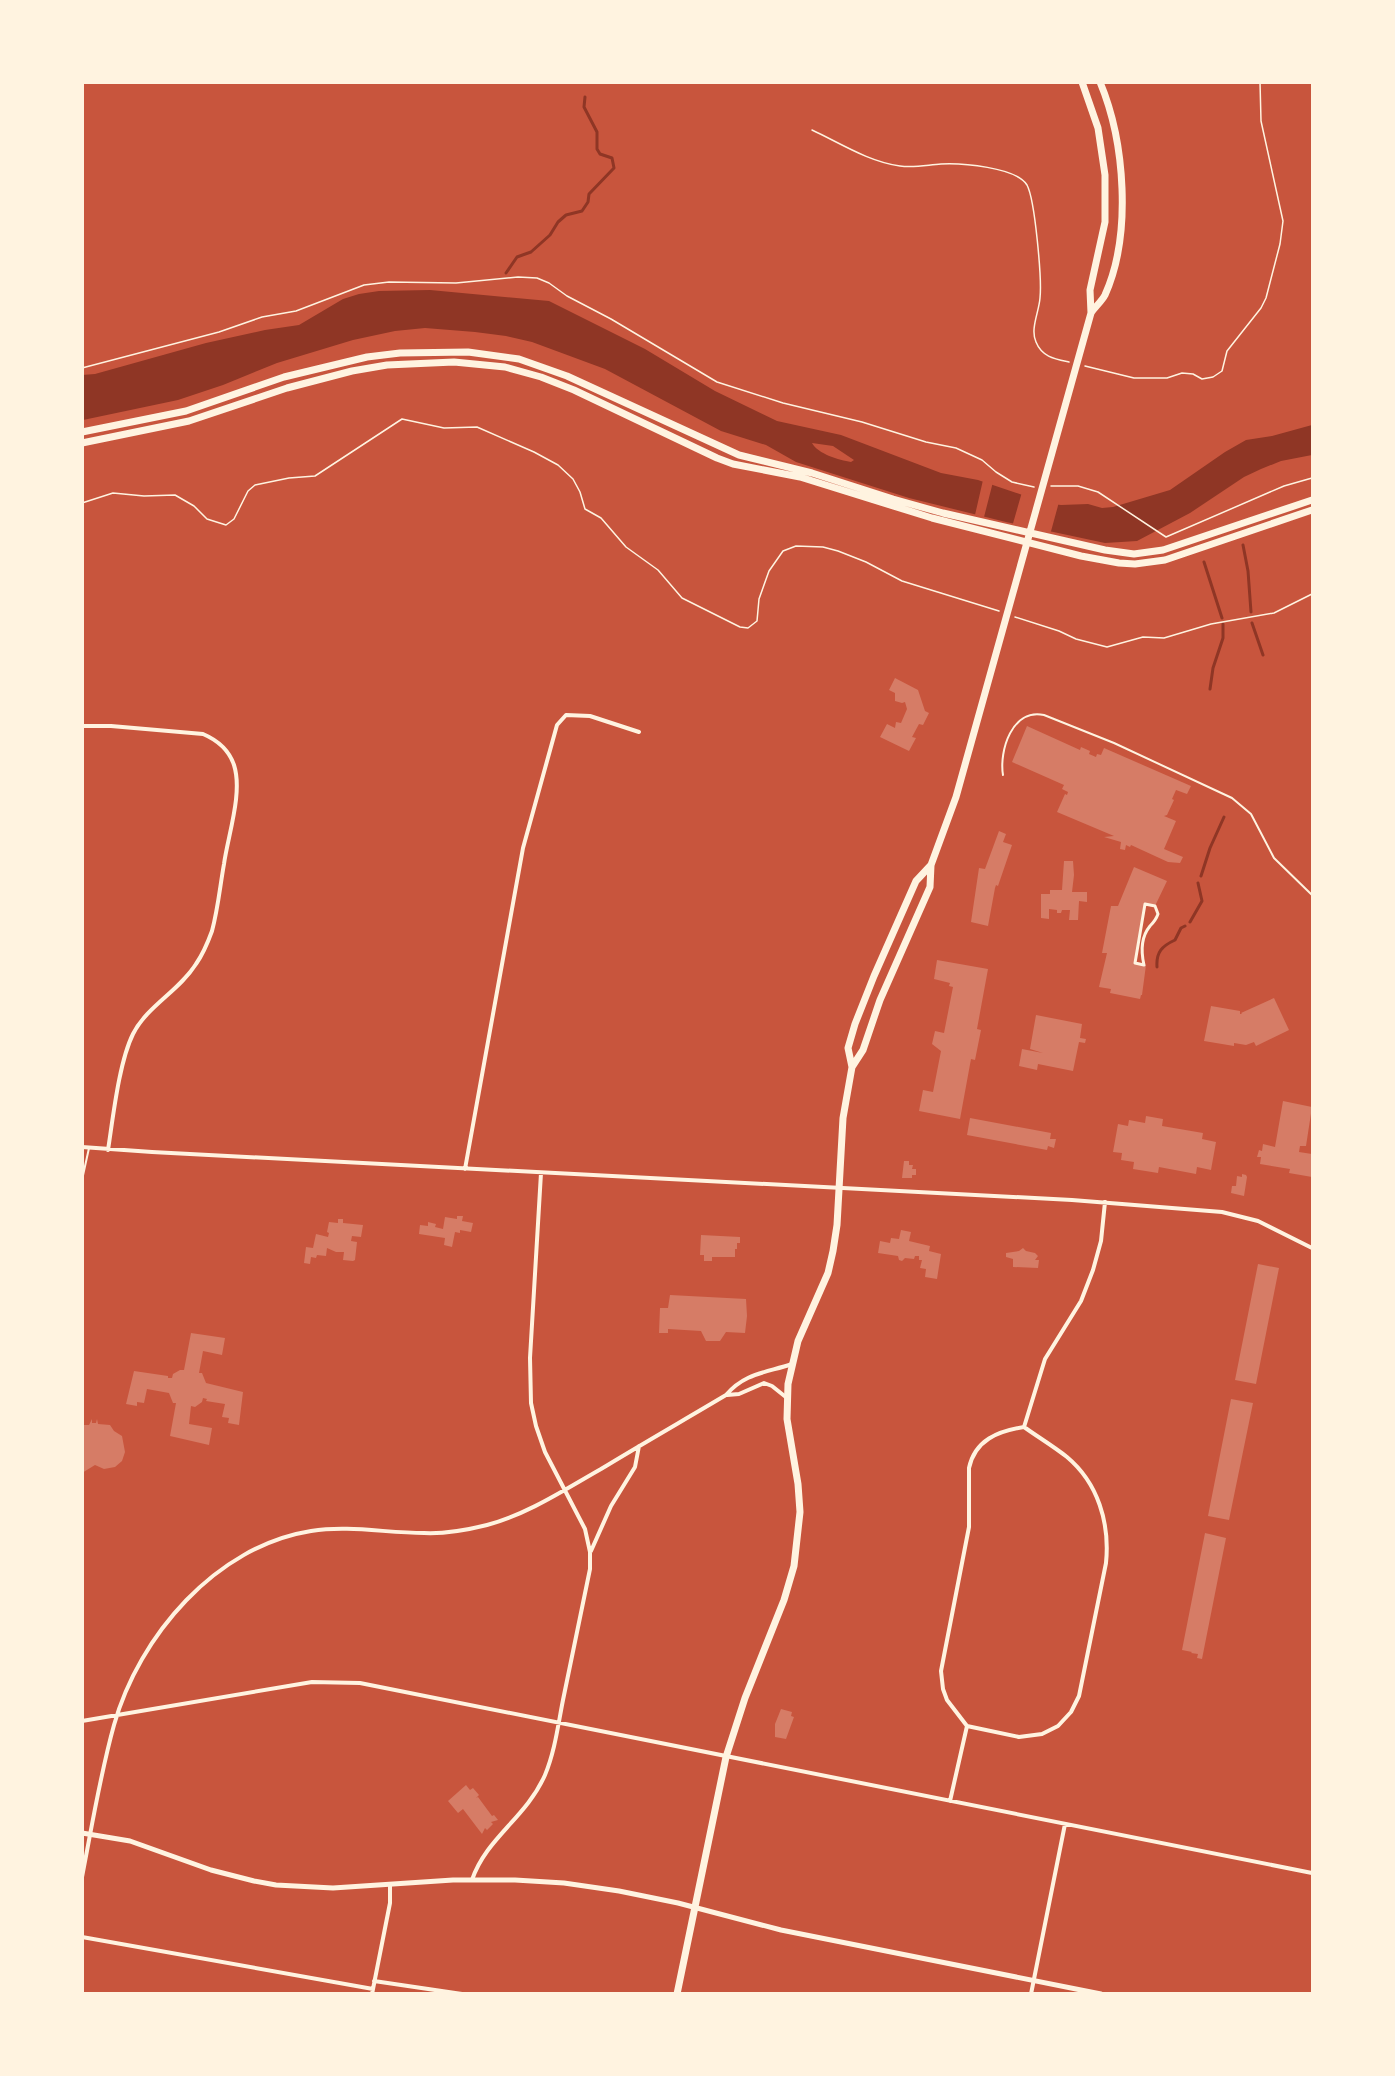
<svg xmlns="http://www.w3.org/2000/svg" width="1395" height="2076" viewBox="0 0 1395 2076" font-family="'Work Sans',sans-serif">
<rect width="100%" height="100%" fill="#c8553d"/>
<path fill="#8f3625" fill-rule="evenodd" d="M430,290L549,301L645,349L715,391L777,421L841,435L941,473L978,480L1046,503L1061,505L1088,504L1102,508L1113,507L1170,490L1225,452L1246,440L1272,436L1312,425V455L1281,461L1261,469L1244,477L1190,513L1137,541L1105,543L1006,522L909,498L796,462L766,445L721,431L605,369L532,342L506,336L475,332L425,328L395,331L353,340L277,363L223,385L178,400L83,420L82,375L95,374L206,343L265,330L299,325L343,299L359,294L379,291ZM812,443L833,446L854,460L851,462C839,460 818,454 812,443Z"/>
<path fill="#c8553d" d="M983,480L993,482L984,517L975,515Z
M1022,492L1059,502L1050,535L1012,527Z"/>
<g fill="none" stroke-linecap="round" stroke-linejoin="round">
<path stroke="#8f3625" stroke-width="3" d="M506,273L517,257L531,252L550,235L558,222L566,215L582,211L588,202L589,194L614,168L612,158L600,154L597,149V132L584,107L585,97
M1243,545L1248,571L1251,612
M1204,562L1222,618
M1252,623L1263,655
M1210,689L1213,668L1223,638V624
M1201,876L1210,848L1224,817
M1190,922L1202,901L1198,883
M1157,967C1156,952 1162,946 1175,940L1181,928L1185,926"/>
</g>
<path fill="#d67c66" d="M895,678L918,690L925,711L929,713L923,725L919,724L912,737L916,738L909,751L880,737L887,724L895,728L896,722L901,723L907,709L905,702L902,703L895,701V693L889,690Z
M1027,726L1080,750L1081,747L1090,751L1089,754L1096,757L1097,754L1101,755L1104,748L1191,786L1187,794L1176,790L1172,799L1174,800L1167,815L1164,816L1176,821L1164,849L1183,857L1180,863L1168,862L1131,845L1130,847L1126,845L1125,850L1120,849L1121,842L1104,837L1114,836L1057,812L1065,794L1067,795L1068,792L1062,789L1064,785L1012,762Z
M999,831L1006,834L1003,842L1012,845L998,886L996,885L995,888L988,926L971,922L979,868L985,869Z
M1064,861H1073L1074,875L1072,892H1087V902L1079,901L1078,920H1069L1070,910H1062L1061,913H1057V910L1049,909V919L1041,918V894H1050V890H1062Z
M1134,867L1167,881L1155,906L1145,904L1135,963L1146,965L1142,995H1141L1140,999L1110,993L1111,989L1099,987L1107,953H1102L1111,906H1118Z
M937,960L988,969L977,1029L981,1030L975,1060L971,1059L960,1119L919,1111L923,1090L933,1092L941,1051L932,1044L935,1031L944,1033L953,987L949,986L950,983L934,979Z
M1274,998L1289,1030L1256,1046L1254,1042L1246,1045L1234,1043V1046L1204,1041L1211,1006L1240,1011V1014H1242L1241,1013Z
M1036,1015L1082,1024L1080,1038L1086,1039L1085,1043L1079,1042L1073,1071L1038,1064L1037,1070L1019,1066L1022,1049L1043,1053L1030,1049Z
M1283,1101L1312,1107L1306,1146H1300L1299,1152L1312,1154V1177L1289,1173L1290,1169L1260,1164L1261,1157H1257L1259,1150L1262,1151L1263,1144L1275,1147Z
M1146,1116L1163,1119L1162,1126L1203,1133L1202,1139L1216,1142L1211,1170L1197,1167L1196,1174L1159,1167L1158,1173L1133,1169L1134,1162L1121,1160L1122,1153L1113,1152L1118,1124L1128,1126L1129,1120L1145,1123Z
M970,1118L1051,1133L1050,1139H1056L1054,1148L1048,1146L1047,1150L967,1135Z
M904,1161H909V1165H913L912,1169H916V1175H912V1178H902Z
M1242,1174L1246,1175L1247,1177L1244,1196L1231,1193L1232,1186H1236L1237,1176L1242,1177Z
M457,1216H463L462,1221L473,1223L471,1232L460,1230V1233L455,1232L452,1247L444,1245L445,1238L419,1234L420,1225L428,1226V1222L436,1224L435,1227L443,1229L445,1217L457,1219Z
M338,1219H343V1223L363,1225L361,1237L352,1236L351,1241L357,1242L355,1260L353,1261L343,1260L344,1252H336L327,1248L326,1256L317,1255L316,1258L311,1257L310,1264L304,1263L306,1247L313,1248L316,1234L328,1237L329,1233L327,1232L329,1222L338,1223Z
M901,1230L911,1232L909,1241L930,1246L929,1251L941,1254L937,1279L925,1277L926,1269L920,1268L922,1260H919V1256H915L914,1259L905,1258L902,1261L899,1260L898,1256L878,1253L880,1241L890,1243L891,1238L899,1239Z
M701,1235L740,1237V1243H737V1249H735V1257H712V1261H704V1255H700Z
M1023,1248L1026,1251L1035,1253L1038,1256L1035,1260H1039L1038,1268L1013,1267V1259L1006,1257V1253L1019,1251Z
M1258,1264L1279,1268L1256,1384L1235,1380Z
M670,1295L746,1299L747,1316L745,1333L726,1332L720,1341H706L701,1331L668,1329V1333H659L660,1308H668Z
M191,1333L225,1338L222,1355L203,1351L199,1373H202L206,1383L243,1392L239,1425L228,1423L229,1418L222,1417L225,1404L206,1401L207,1399L203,1398L202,1402L195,1407L191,1406L189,1424L212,1428L209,1445L170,1436L176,1403H173L169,1393L147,1389L144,1403L137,1402V1406L126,1404L134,1371L168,1376V1378H172L173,1374L180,1370H184Z
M1231,1399L1253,1403L1229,1520L1208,1516Z
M92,1419V1423H96L97,1419L98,1424L110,1425L114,1431L122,1436L125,1452L122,1461L115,1467L104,1469L95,1465L82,1473V1425H89Z
M1205,1533L1226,1538L1202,1659L1197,1658L1198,1654L1191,1653L1192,1652L1182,1650Z
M781,1709L792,1712L791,1716L794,1717L786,1739L775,1737V1724Z
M466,1785L470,1790L473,1788L479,1795L476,1798L478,1797L492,1816L494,1815L498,1820L491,1822L493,1824L487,1830L485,1828L482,1834L463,1809L458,1813L448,1801Z"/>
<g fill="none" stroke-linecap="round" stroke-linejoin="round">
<path stroke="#fff3e0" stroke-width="1.5" d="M812,130C840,143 869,162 900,166C914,168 927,165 941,164C961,163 1016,167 1027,185C1035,200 1042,279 1040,298C1039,312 1030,329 1036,342C1042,357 1055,359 1069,362
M1085,366L1134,378H1167L1182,373L1193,374L1202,379L1213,377L1222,371L1227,351L1261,308L1266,298L1280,244L1283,221L1261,121L1260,82
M82,368L219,332L262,317L296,311L364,285L389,282L456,283L518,277L537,278L549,283L567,296L611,319L717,382L783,403L862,422L926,442L956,448L982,460L996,472L1012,482L1034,487
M1051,486H1078L1098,492L1166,537L1284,486L1312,478
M82,503L113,493L144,496L175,495L194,506L207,519L226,525L234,519L248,491L255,485L289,478L315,476L402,419L444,428L477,427L534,452L558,465L573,479L580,492L585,509L601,518L626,547L658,570L682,598L740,627L748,628L757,621L759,599L769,571L783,551L796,546L823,547L838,551L866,562L902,581L999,611
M1015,617L1059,631L1076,639L1107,647L1143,637L1164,638L1211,624L1274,613L1312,594"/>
<path stroke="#fff3e0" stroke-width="2" d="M1003,775C999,751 1012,708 1044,715L1114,743L1232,798L1251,814L1274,858L1312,895
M82,1180L89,1148"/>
<path stroke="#fff3e0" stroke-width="3" d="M1145,904L1155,906L1158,914C1156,920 1154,922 1150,926C1141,937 1141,952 1144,965L1135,963Z"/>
<path stroke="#fff3e0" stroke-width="4" d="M82,726H111L203,734C217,740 229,750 234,765C243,793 228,835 224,864C220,886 218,909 212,931C208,942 203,954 196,964C179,991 147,1006 133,1034C119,1062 113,1118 108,1150
M82,1147L152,1152L1072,1200L1222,1212L1258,1221L1312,1248
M465,1169L523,848L557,725L566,715L590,716L639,732
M727,1395L739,1394L764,1383L772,1386L787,1398
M1024,1427C1038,1437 1053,1446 1067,1457C1098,1483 1110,1523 1106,1563L1079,1696L1071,1712L1058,1726L1042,1734L1019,1737L967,1726L947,1700L943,1689L941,1671L969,1527V1468C975,1440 998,1431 1024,1427Z
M1024,1427L1045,1359L1081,1301L1093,1270L1101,1241L1105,1202
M591,1551L611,1506L635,1467L639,1446
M82,1721L312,1682L360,1683L1312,1873
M950,1801L967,1726
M82,1877C92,1826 100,1775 114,1725C139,1636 216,1546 311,1531C349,1525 386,1533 424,1533C445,1534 467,1530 487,1525C528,1514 564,1490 601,1469C642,1444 684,1420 726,1395C745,1373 765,1373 792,1364
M472,1880C486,1838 526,1818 545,1775C555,1751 558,1725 563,1700C572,1656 581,1613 590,1569V1552L585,1529L545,1452L536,1426L531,1403L530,1358L541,1173
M82,1937L373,1989
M374,1981L462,1994
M372,1994L390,1903V1885
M1031,1994L1065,1824"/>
<path stroke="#fff3e0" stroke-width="5" d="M82,1833L130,1841L211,1870L254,1881L276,1885L333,1888L453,1880H515L564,1883L619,1891L678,1903L781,1930L1101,1994"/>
<path stroke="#fff3e0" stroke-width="7" d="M1091,313C1095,307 1102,301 1105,295C1132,235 1125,142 1100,82
M82,432L186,411L284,377L367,357L400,353L468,352L519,359L567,376L739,455L812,473L893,499L943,513L1105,550L1134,554L1163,550L1312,500
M82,443L189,421L287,388L352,371L387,365L454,362L505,367L541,377L574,390L717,458L733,464L800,477L932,518L1081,556L1119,563L1135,564L1165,560L1312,510
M852,1067L848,1048L855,1024L874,976L916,881L931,865
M677,1994L726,1757L745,1698L784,1600L794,1566L800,1512L798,1484L787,1419L788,1384L798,1341L828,1273L833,1251L837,1225L843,1118L852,1067L863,1050L880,1000L930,887L931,865L956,797L1091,313L1090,290L1105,222V175L1098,128L1082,82"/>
</g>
<rect width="1395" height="2076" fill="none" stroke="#fff3e0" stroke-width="168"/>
</svg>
